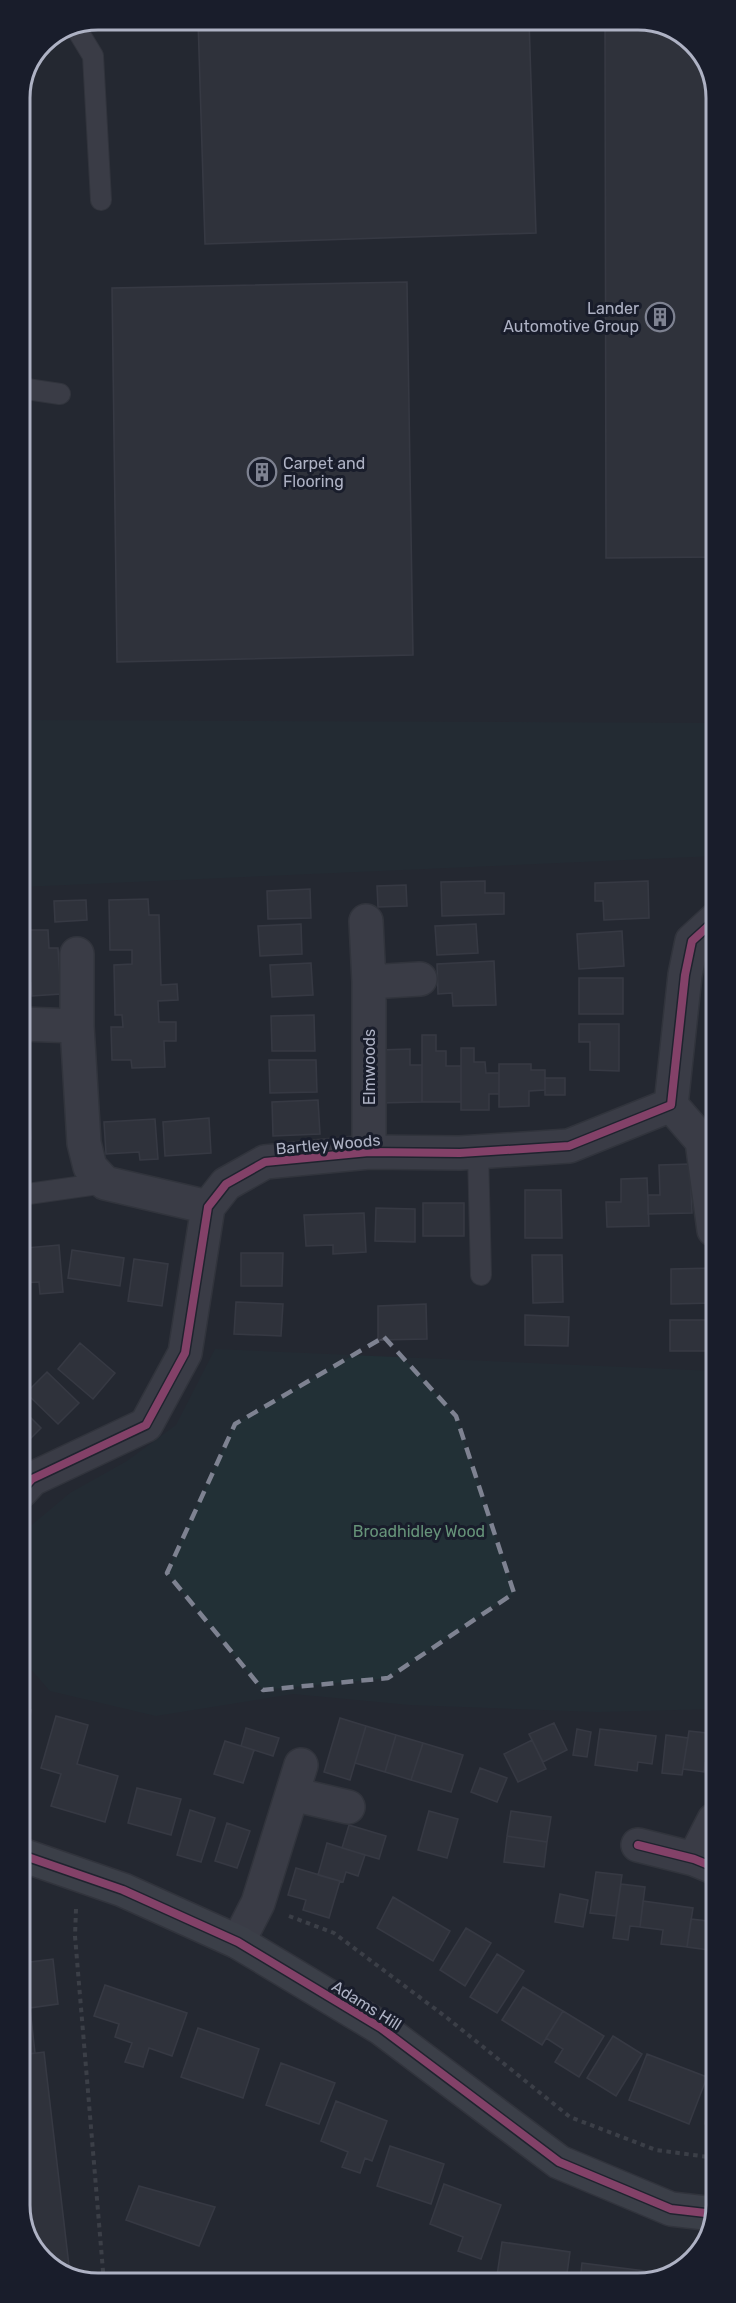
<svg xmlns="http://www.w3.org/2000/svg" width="736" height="2303" viewBox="0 0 736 2303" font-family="Rubik,sans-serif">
<rect width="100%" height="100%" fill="#252831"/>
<path fill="#223036" d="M20,720L715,723V856L21,887Z
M215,1349L715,1371L716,1709L598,1712L410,1705L293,1694L156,1716L50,1691L21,1658V1534L70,1493L127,1461L176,1425Z"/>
<path fill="#3d3f48" stroke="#4d4f5a" stroke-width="1.5" d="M198,20H529L536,233L205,244Z
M605,20H644L690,39L714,78L715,557L606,558Z
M407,282L413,655L117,662L112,288Z
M485,881V893H504V914L442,916L441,882Z
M648,881L649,918L604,920L603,901H595V883Z
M406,885L407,906L378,907L377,886Z
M310,889L311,918L268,919L267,891Z
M148,899L149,915H159L161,985L177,984L178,1000L158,1001L159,1022H176V1041H164L165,1067L132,1068L131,1060H112L111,1027H123L122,1015H115L114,965L132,964V950H110L109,900Z
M86,900L87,920L55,922L54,901Z
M301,924L302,954L260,956L258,926Z
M476,924L478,953L437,955L435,926Z
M27,930H48L49,948H58L61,994L32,996L31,983L21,984V968L29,967Z
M622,931L624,966L579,969L577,934Z
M494,961L496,1005L453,1006L452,993L438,994L437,964Z
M311,963L313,995L272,997L270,965Z
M579,978H623V1014H579Z
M314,1015L315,1051H272L271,1016Z
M579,1024H619V1071L590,1070V1042H579Z
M422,1035H436V1051H446V1066H461V1102H422Z
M461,1048H474V1062H485L486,1073H499V1094H489V1110H461Z
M410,1049V1065H422V1102L379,1103V1050Z
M28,1055V1092L21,1093V1056Z
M269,1060H316L317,1092L270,1093Z
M499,1064H531V1070H545V1090L529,1091V1106L499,1107Z
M545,1078H565V1095H545Z
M318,1100L320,1134L273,1136L272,1102Z
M29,1101L31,1139L21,1140V1102Z
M209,1118L211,1153L165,1156L163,1122Z
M155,1119L158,1159L140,1160L139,1152L106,1154L104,1122Z
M28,1139L31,1188L21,1189V1140Z
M690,1164L692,1213L648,1214V1195H660L659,1165Z
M647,1178L649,1226L607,1227L606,1202H621V1179Z
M525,1190H561L562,1238H525Z
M423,1203H464V1236H423Z
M376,1208L415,1209V1242L375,1241Z
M364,1213L366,1252L333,1254V1245L306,1246L304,1215Z
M25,1241L26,1248L59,1245L63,1292L40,1294L39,1282L21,1283V1242Z
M72,1250L124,1258L120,1286L68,1278Z
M241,1253H283L282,1286H241Z
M532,1255H562L563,1302L533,1303Z
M134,1259L168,1264L162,1306L128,1301Z
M714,1268V1303L671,1304V1269Z
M236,1302L283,1304L281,1336L234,1334Z
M426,1304L427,1339L378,1340V1306Z
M525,1315L569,1317L568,1346L525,1345Z
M670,1320H715V1351H670Z
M80,1343L115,1373L93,1399L58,1369Z
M47,1372L79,1403L58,1424L26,1393Z
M21,1408L41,1428L21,1448Z
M21,1709L31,1710L25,1758H22Z
M56,1716L88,1725L77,1764L118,1776L105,1822L51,1806L61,1774L41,1768Z
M340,1718L366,1726L350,1780L324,1772Z
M554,1723L567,1750L543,1762L529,1734Z
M366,1726L396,1735L385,1772L355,1763Z
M246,1728L279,1738L273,1756L241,1746Z
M577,1729L591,1732L587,1757L573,1755Z
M600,1729L656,1736L652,1764L638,1762L637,1771L595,1765Z
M689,1731L716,1734V1765L705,1763L704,1772L683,1769Z
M396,1735L423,1743L411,1780L385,1772Z
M666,1735L688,1738L682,1775L662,1773Z
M532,1740L546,1769L518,1782L504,1754Z
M225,1741L254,1750L243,1783L214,1774Z
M423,1743L463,1755L451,1792L411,1780Z
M480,1768L507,1778L497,1802L471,1792Z
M137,1788L181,1799L171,1835L128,1823Z
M190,1810L215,1818L201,1862L177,1855Z
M429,1811L458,1819L447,1858L418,1850Z
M511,1811L551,1817L547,1842L507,1836Z
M227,1823L250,1831L237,1868L215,1861Z
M349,1825L386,1836L379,1859L342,1848Z
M507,1836L547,1842L544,1867L504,1862Z
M327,1843L365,1855L358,1876L346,1872L343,1882L318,1875Z
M296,1868L340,1881L329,1918L303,1910L306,1900L288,1895Z
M596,1872L622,1875L616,1916L590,1913Z
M621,1884L645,1887L640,1927L630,1926L628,1940L613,1938Z
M560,1894L588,1900L583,1927L555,1922Z
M393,1897L450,1931L433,1961L377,1928Z
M643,1901L693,1908L687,1947L661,1944L663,1930L640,1927Z
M691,1919L716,1922V1951L687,1947Z
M466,1928L491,1943L465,1986L440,1970Z
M497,1954L524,1971L497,2013L470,1997Z
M53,1959L58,2004L30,2008L35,2053L22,2055V1963Z
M105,1985L187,2013L172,2056L149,2048L143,2067L125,2062L132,2043L115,2037L119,2024L94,2016Z
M523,1987L563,2011L542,2045L502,2020Z
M563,2011L604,2036L579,2077L555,2062L563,2049L546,2038Z
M198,2028L259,2049L243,2098L181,2077Z
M613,2036L642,2054L616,2096L587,2078Z
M44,2052L70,2274L46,2264L24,2228L22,2055Z
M647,2054L707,2077L689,2124L629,2100Z
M281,2063L335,2083L319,2124L266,2105Z
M713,2070L716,2071V2126L705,2124Z
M336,2101L387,2121L372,2161L365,2158L360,2173L342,2167L348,2152L321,2141Z
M390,2146L444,2164L431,2204L377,2186Z
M444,2184L501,2205L481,2259L458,2251L463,2237L430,2224Z
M139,2186L215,2207L199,2246L126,2220Z
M502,2242L570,2252L566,2281L496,2282Z
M582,2263L669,2274L658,2281H580Z"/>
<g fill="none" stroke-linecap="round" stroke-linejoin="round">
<g stroke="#41434b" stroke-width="22">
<path id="lane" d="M76,28L93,56L101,200
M20,388L60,394
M478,1152L481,1275
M21,1195L105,1183"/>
</g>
<g stroke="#41434b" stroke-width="36">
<path id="street" d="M366,921L369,982V1152
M77,954V1026L84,1143L90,1167L105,1183L208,1207
M369,982L420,979
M21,1024L77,1026
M671,1105L702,1141L714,1230
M21,1491L32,1479L146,1425L185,1353L208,1207L226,1184L265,1162L369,1152L460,1153L569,1146L671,1105L685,975L692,941L715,920
M292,1794L348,1807
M638,1845L694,1859L716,1868
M694,1859L714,1820
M238,1942L258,1903L301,1765"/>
</g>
<g stroke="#41434b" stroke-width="36">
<path id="secondary" d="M22,1855L123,1890L238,1942L381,2028L559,2162L671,2209L714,2214"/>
</g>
<path stroke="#585b63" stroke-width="4" stroke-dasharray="4.5 4.5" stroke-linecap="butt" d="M76,1909L75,1936L104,2283
M289,1916L334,1933L446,2017L570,2117L656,2150L716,2158"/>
<use href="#lane" stroke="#555660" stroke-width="20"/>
<use href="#street" stroke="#555660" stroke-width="33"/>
<use href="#secondary" stroke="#585b65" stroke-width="33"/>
<g stroke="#191d2b" stroke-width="11">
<path id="cycleway" d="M21,1491L32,1479L146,1425L185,1353L208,1207L226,1184L265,1162L369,1152L460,1153L569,1146L671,1105L685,975L692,941L715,920
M638,1845L694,1859L716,1868
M22,1855L123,1890L238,1942L381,2028L559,2162L671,2209L714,2214"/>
</g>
<use href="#cycleway" stroke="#f560ab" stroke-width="8"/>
</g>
<path d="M0 0H736V2303H0ZM384,1337L456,1416L514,1593L388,1678L263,1690L167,1573L235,1424Z" fill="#252831" fill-opacity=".55" fill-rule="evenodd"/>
<path fill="none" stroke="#7e8291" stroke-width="4.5" stroke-dasharray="12 8" stroke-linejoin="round" d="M384,1337L456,1416L514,1593L388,1678L263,1690L167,1573L235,1424Z"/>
<defs>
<g id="building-ring" transform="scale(1.5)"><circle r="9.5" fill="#191d2b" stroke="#7e8291" stroke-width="1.5"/><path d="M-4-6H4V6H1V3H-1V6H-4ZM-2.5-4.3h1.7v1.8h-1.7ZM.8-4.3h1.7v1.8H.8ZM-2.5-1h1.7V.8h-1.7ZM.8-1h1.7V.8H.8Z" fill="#7e8291"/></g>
</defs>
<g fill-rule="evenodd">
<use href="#building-ring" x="660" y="317"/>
<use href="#building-ring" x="262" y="472"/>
</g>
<g text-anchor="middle" stroke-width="6" stroke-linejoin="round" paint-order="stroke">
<g font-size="16" fill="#aeb2c4" stroke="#191d2b" text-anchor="end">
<text x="639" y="314">Lander<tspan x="639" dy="18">Automotive Group</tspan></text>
<text x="283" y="469" text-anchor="start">Carpet and<tspan x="283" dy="18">Flooring</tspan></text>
</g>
<g font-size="16" fill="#aeb2c4" stroke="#191d2b">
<text transform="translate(369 1067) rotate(-90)" y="6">Elmwoods</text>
<text transform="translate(328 1144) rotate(-5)" y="6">Bartley Woods</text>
<text transform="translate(367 2005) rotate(32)" y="6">Adams Hill</text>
</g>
<g font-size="16" fill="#669379" stroke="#191d2b">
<text x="419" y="1537">Broadhidley Wood</text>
</g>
</g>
<path d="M0 0H736V2303H0ZM98 30H638A68 68 0 0 1 706 98V2205A68 68 0 0 1 638 2273H98A68 68 0 0 1 30 2205V98A68 68 0 0 1 98 30Z" fill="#191d2b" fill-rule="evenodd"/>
<path fill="none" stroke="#aeb2c4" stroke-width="3" d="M98 30H638A68 68 0 0 1 706 98V2205A68 68 0 0 1 638 2273H98A68 68 0 0 1 30 2205V98A68 68 0 0 1 98 30Z"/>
</svg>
